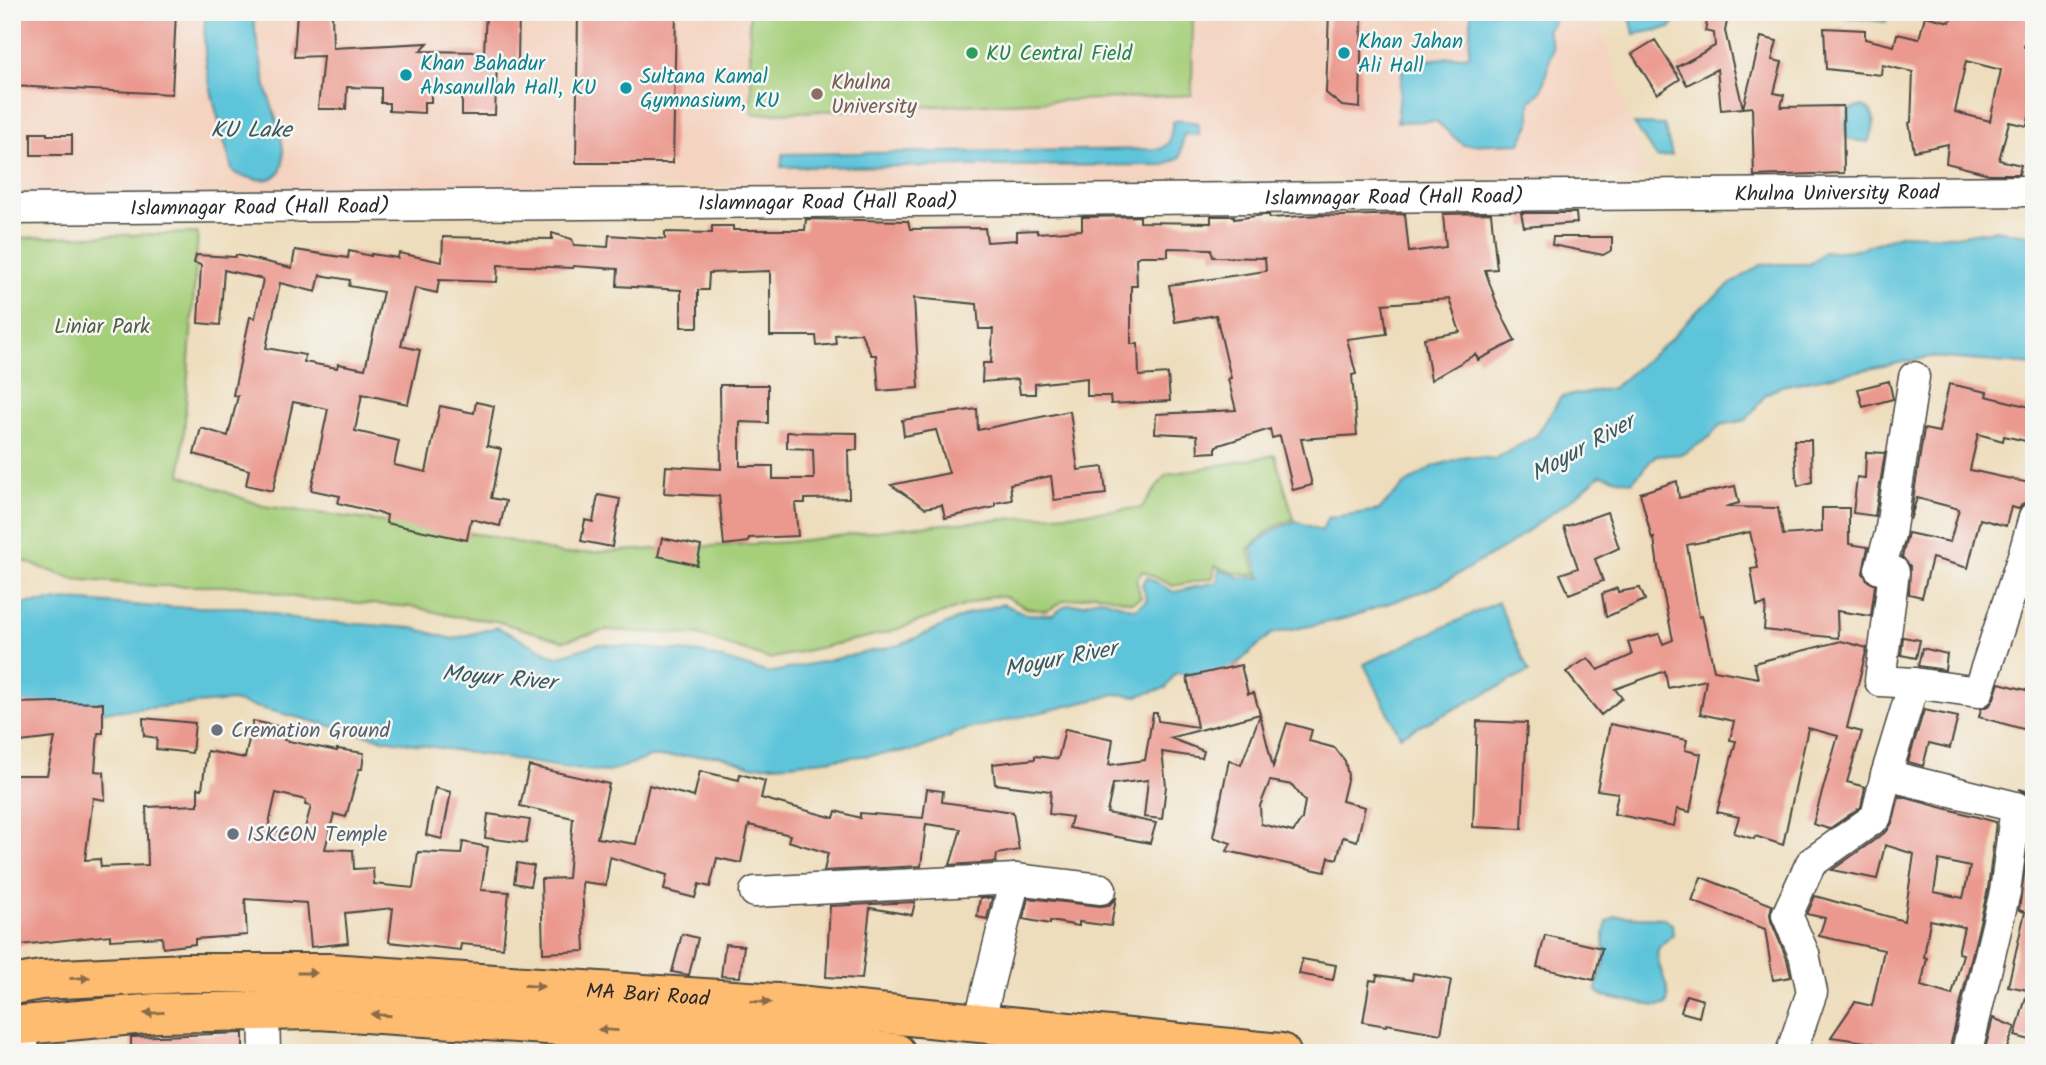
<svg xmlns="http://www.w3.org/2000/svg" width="2046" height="1065" viewBox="0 0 2046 1065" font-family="Kalam,sans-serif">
<rect width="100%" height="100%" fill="#f6f6f2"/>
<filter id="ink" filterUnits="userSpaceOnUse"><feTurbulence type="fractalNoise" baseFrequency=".0143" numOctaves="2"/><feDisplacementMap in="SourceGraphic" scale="14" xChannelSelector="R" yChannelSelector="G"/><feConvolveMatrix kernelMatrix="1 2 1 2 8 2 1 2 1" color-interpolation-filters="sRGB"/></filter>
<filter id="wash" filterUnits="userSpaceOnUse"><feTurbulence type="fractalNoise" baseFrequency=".00686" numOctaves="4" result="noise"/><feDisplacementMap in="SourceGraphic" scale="28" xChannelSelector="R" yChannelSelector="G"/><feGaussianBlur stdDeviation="1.57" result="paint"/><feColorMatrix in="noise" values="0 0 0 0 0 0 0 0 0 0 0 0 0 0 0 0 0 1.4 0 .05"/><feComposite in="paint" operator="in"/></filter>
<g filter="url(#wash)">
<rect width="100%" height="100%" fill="#eeddbc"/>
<path fill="#f4d3c0" d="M12,12H1596L1647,176L12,196Z"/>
<path fill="#a6cf7a" stroke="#687d52" stroke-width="2" d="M749,12H1193L1192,95L752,114Z
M198,233L181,475L263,506L491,536L563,554L789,542L909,527L1141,508L1166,475L1275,455L1294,519L1272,528L1248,549L1257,575L1236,573L1215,566L1213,578L1173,586L1143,571L1136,580L1141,598L1132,602L1094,593L1081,598L1065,600L1047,611L1027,608L1006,597L992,596L886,633L769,659L698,635L607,630L563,641L496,621L452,616L414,607L303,599L245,586H157L73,579L12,557V238Z"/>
<path fill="#5dc4da" stroke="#447882" stroke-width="2" d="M206,12H252C256,37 261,62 266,87C271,109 308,187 256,179C248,177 237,177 232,170C220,120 198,65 206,12Z
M1471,12H1553L1555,20L1547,30L1553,47L1542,90L1530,102V124L1520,143L1463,145L1436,121L1397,122L1403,63L1469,55Z
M1629,12H1682L1670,28L1634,34Z
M1818,12H1887L1886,22L1819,14Z
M1863,106C1878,112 1875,130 1868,142L1851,140L1846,137C1845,127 1845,117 1850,109Z
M1179,120L1198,123L1199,135L1184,134L1180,157L1165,165L781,167L783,154L1160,149L1169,143L1173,122Z
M1634,124L1664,125L1672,155L1657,158Z
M1995,230L2034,236V365L1930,357L1781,386L1766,394L1746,420L1720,425L1710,437L1683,454L1655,456L1632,482L1600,475L1577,495L1507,546L1437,586L1348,618L1271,634L1229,671L1201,676L1175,673L1166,688L1137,696L1114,694L1102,698L952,733V736L917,750L789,764L751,766L718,755L650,757L608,772L573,769L383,739L232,701L76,714L12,710V604L71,600L156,607H244L301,620L413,628L453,639L497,627L556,657L598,644L702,653L769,673L900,645L969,614L1003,604L1026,614L1052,615L1067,605L1084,604L1099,598L1135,609L1147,600L1142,584L1147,577L1174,592L1217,582L1219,569L1239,577L1261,578L1251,548L1274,530L1296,521L1322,531L1327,518L1379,510L1403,486L1432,467L1466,456L1495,459L1537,435L1561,397L1613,388L1670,340L1697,311L1731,284L1762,264H1810L1824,252L1855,250L1903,234L1955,236Z
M1498,602L1529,672L1400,736L1364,664Z
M1616,916L1663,918L1672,924L1673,934C1669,939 1660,944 1658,950C1654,966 1674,988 1666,1005L1656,1006L1603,996L1597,991V985L1605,962L1604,934L1607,922Z"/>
<g id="blocks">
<path fill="#eb998e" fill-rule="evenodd" d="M12,12H176L172,94L12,86Z
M297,12H332L333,48L428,43L420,51L484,52L486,12H519L518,61L497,63L495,115H462V90L431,89V102H424V113L389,111V103H381V88L347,87L346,109H318L323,56L294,57Z
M578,12H676L673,163H576Z
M1329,12H1362L1360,108L1342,106L1326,93Z
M1709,12H1729L1725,31L1743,108L1721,110L1717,69L1687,85L1677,67L1715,46L1714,33L1705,31Z
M1952,12H2032L2024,47L2034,50V96L2027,126L2009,122L1999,160L2021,165L2019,174H1989L1946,163L1948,144L1914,151L1909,123L1911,122L1913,72L1882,65L1881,75L1826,69L1824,28L1865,30V39L1894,46L1897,34L1919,39L1925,16L1950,22ZM1966,61L2001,70L1990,121L1955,112Z
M1761,37L1777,41L1772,60L1782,62L1774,93L1784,95L1781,107L1843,106L1844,173L1754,176L1752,107L1743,108Z
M1655,40L1680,79L1657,94L1632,54Z
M31,133H47V135H72V155H31Z
M1491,213L1497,269L1485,270L1498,307L1515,341L1478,360L1476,354L1431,380L1424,338L1460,332L1449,299L1383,304L1387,334L1347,339L1356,374L1352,375L1357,435L1301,439L1312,485L1293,490L1280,436L1272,438L1270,429L1216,446V452L1198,453L1197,435L1155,433L1156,414L1236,410L1228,379L1231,378L1216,315L1175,322L1169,285L1266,271L1265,258L1213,257L1211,249L1168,248V256H1140L1136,258L1137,286H1131V344H1138L1139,376L1168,374L1170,401L1111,404L1110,396H1087V378L1035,384V394H1020L1018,379L982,382L983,363H991L993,329H979L977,304L914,298L919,388L879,391L876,355H871L861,333L835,335L836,344L817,346L816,336H770V271L709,273L708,290H698V327H681V290L617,286L618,269L573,266V268L498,265L497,282L439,280L437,293L415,288L401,346L420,350L408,404L362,394L355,431L399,441L394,465L426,472L440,406L474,413L476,402L494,406L487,446L501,449L491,498L506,501L500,526L471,519L467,540L386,523L387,515L338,503L340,496L311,490L328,409L293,402L273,491L246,485L249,470L194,454L201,428L228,436L238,396L233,395L250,317L255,318L263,279L224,270L220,325L198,323L201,265L194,263L196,255L235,257L236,255L292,268L295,250L348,258L349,251L371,256V254L398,258L399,253L442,262L443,237L552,239V233L572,239L574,245L608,247L609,235L665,239V232L712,233V226H733V230H805L806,219L908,221L910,229L985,228L987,242L1017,240V231L1037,230V233L1082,230V217L1140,216V222L1211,223V216H1234V219L1263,215H1269L1270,218L1320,215L1344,216L1405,214L1409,252L1446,247L1443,214ZM320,275L350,280L349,286L383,292L365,369L338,364L337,368L304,362L305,355L266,348L280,283L316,292Z
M1521,213H1576L1577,223L1524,227Z
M1553,237H1612V250L1603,255L1552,245Z
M1889,381L1893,399L1863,407L1858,389Z
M1949,384L1987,392L1986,396L2034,408V443L2004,436L2003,441L1978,434L1970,470L2034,484V494L2032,500L2022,504L2019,509L2011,507L2006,526L1980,519L1968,568L1932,558L1922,597L1909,594L1910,566L1902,557L1908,533L1950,542L1959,509L1917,498L1910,520L1924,429L1939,432Z
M720,385H768V423L740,422V466H773V479H814L813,449L787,448V432L857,433V450H848L849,498L805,499V503H795L798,536L749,538L748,542L724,545L719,496L664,493L666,466L721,469Z
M977,409L978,430L1070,411L1078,470L1103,467L1106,494L1054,500L1051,476L1010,484L1012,500L995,503V507L945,518L942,505L925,508L891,485L949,473L936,430L904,436L902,420Z
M1794,440H1811L1812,482L1798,486L1796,476Z
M1866,452L1885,453L1875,516L1853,513L1857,477L1865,478Z
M1677,481L1679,498L1735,486L1739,503L1725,507L1778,508L1783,535L1822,532V508H1849V544L1868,547L1863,573L1868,581L1875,585L1871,616L1837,611L1838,638L1764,630L1766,604L1757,606L1751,569L1758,568L1750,532L1687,545L1699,617L1702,616L1714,670L1758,678L1754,663L1841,641L1867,648L1847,728L1862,732L1847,782L1865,787L1861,807L1829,829L1813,824L1838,736L1808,728L1783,845L1755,836L1754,839L1734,833L1739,817L1717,812L1736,741L1730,740L1734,721L1700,714L1706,680L1668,688L1665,671L1615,689L1622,698L1601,715L1566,672L1588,658L1598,670L1632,655L1628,642L1659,634L1663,644L1673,640L1658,568L1654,538L1652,539L1640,493Z
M598,495L620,499L612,547L581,541L585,520L593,522Z
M1607,512L1619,548L1595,559L1603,581L1569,594L1560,574L1578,568L1564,527Z
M662,538L701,546L697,565L658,556Z
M1617,588L1618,592L1640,588L1645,600L1606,617L1602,594Z
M1903,637L1920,640L1916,658L1901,655Z
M1922,648L1947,654L1945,670L1918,666Z
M1241,665L1248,694L1254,693L1260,714L1170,738L1204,751L1202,758L1162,752L1166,786L1162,819L1144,817L1148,780L1113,784L1107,813L1156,823L1150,843L1069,828L1072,817L1049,814L1051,791L995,784L993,764L1035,759V756L1058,759L1065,729L1113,739L1109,765L1145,760L1153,713H1157L1158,721L1197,727L1187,677Z
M1999,683L2034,692V732L1979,717L1981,709L1990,705L1994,698Z
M58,702L103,703V733H98L95,771L104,772L105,800L93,798L85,860L100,859L101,867L148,865L146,807L198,805V788L202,789L207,751L245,758L253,721L286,728L284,740L337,751V749L364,753L362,769H359L346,817L334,814L325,849L353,850L354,869L373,868L374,884L413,888L418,852L461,854L463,842L488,847L481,890L509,892L503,948L461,944L460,950L389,942L393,908L345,913L348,943L311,947L307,903L245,899L247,935L195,939V944L163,948L162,937L110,940V935L12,946V775H47L55,738L12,743V703ZM276,793L306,800L305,805L311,806L302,839L268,828Z
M1924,710L1958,717L1950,748L1929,743L1923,766L1908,762Z
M1260,715L1273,767L1287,723L1312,730L1309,741L1335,748L1345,761L1348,776L1342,801L1365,807L1357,841L1343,837L1337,859L1329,857L1325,872L1227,851L1231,843L1213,837L1229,760L1241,765ZM1270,781L1292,785L1305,801L1302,819L1293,832L1261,824L1260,806Z
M143,718L195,723L192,753L156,749L157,738L144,736Z
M1477,721L1527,723L1522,829L1473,827Z
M1610,724L1687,740L1685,750L1701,754L1690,812L1677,809L1674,826L1614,814L1618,793L1597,790Z
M529,766L609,784L597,838L636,844L649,785L694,797L700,771L739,780L740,774L765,781L761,798L834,818L836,811L860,818V813L923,818L927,789L943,791L942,802L1013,812L1019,850L997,854L996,862L950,865L961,829L926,824L921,866L824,871L828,853L788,841L790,835L749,825L741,863L717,858L710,887L699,884L695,898L664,890L667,875L610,857L606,885L582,882L585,951L543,953L541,879L568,878L573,818L520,806Z
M435,788L451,792L442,839L426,835Z
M2019,789L2034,793V1041L2015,1036L2028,990L2008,986L2025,912L2019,910L2033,809V802L2028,794Z
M1899,796L1996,822L1988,889L1951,1043L1952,1053H1872L1874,1043L1831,1037L1855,1002L1872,1006L1884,950L1819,936L1825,918L1807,914L1815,896L1904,921L1914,854L1885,845L1877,879L1832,870L1887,831L1893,821ZM1939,860L1970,867L1963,898L1934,892ZM1930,920L1964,927L1958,953L1963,954L1952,995L1921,986L1927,958L1924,957Z
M488,814L530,820L526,843L485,838Z
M517,863L534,866L530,886L514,883Z
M1701,877L1772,905L1770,914L1771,921L1787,959L1791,977L1773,980L1765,929L1692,901Z
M980,898H992L987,919L977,917Z
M1028,898L1100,906L1109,905L1116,898L1111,926L1079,922V926L1050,921V924L1023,919Z
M915,902L912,915L870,908L862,979L826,977L830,906Z
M682,934L698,938L689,975L672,972Z
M1545,935L1602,948L1594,980L1537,967Z
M725,944L744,946L740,977L721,976Z
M1302,959L1336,965L1333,980L1299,974Z
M1413,973L1451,980L1441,1034L1387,1024L1386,1026L1363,1022L1370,980L1376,981L1377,975L1412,980Z
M1686,995L1703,1000L1699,1017L1681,1012Z
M1993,1018L2015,1027L2005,1053H1984Z
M243,1033V1053H131V1037Z"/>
</g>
</g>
<g filter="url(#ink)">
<use href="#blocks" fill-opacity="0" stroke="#484641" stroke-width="2"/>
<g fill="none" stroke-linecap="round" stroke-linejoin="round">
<g stroke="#484641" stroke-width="33">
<g id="minor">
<path id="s1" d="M12,209L2034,191"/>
<path d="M1914,683L1978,692L2024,553L2034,517"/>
<path d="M1886,775L2016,807L2005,892L1968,1047"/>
<path d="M755,892L1015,879L1101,889"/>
<path d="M264,1011L265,1053"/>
<path d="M979,1023L1015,879"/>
<path d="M21,1024L24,1053"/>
<path d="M1791,1053L1812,992L1804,954L1787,915L1811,863L1876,817L1886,775L1914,683L1880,681L1894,572L1880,569L1890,534L1914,377"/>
</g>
</g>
<g stroke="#484641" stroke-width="42">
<g id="major">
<path id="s2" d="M12,985L41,980L185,973H330L777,1003L1281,1053"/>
<path d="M12,1026L157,1013L319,1010L802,1042L896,1053"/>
</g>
</g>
<use href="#minor" stroke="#fff" stroke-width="30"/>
<use href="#major" stroke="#fdbc70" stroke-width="38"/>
</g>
<defs><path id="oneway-solid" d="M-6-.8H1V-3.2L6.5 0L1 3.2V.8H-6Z" transform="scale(1.75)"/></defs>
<g fill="#8a6c4a">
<use href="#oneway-solid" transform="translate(307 973)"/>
<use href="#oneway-solid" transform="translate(80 978) rotate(-3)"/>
<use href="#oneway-solid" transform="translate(534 986) rotate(4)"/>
<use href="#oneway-solid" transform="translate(761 1002) rotate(4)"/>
<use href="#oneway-solid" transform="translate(154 1013) rotate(177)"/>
<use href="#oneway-solid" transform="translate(381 1015) rotate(-176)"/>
<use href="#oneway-solid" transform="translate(608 1030) rotate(-177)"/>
</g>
</g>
<circle fill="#2e9e5b" stroke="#f6f6f2" stroke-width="2.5" cx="972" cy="53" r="7"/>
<g fill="#0f9aa8" stroke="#f6f6f2" stroke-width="2.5">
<circle cx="1344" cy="53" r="7"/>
<circle cx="406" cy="75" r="7"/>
<circle cx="626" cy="88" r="7"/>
</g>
<circle fill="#8d6e63" stroke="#f6f6f2" stroke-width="2.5" cx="817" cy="94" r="7"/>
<g fill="#6b7280" stroke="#f6f6f2" stroke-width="2.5">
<circle cx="217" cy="730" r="7"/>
<circle cx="233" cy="834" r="7"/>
</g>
<g text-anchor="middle" stroke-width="5" stroke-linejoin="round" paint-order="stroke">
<g font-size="21" fill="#0d838f" stroke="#f6f6f2" text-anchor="start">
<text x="1358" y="48">Khan Jahan<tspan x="1358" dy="24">Ali Hall</tspan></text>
<text x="420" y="70">Khan Bahadur<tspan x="420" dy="24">Ahsanullah Hall, KU</tspan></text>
<text x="640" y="83">Sultana Kamal<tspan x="640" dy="24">Gymnasium, KU</tspan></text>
</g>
<g font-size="21" fill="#27864d" stroke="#f6f6f2" text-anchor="start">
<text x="986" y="60">KU Central Field</text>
</g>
<g font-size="21" fill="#785e54" stroke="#f6f6f2" text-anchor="start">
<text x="831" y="89">Khulna<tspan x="831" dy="24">University</tspan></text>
</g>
<g font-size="21" fill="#2b2b2b" stroke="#f6f6f2">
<text dy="7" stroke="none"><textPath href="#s1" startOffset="1825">Khulna University Road</textPath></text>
<text dy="7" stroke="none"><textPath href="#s1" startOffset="1382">Islamnagar Road (Hall Road)</textPath></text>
<text dy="7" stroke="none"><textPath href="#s1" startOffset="816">Islamnagar Road (Hall Road)</textPath></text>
<text dy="7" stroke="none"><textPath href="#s1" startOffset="248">Islamnagar Road (Hall Road)</textPath></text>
<text dy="7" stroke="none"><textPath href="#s2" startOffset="637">MA Bari Road</textPath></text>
</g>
<g font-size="21" fill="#505c43" stroke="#f6f6f2">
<text x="102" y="333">Liniar Park</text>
</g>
<g font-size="21" fill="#5b616d" stroke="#f6f6f2" text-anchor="start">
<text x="231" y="737">Cremation Ground</text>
<text x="247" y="841">ISKCON Temple</text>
</g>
<g font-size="23" font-style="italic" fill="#3a5960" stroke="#f6f6f2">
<text x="251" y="137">KU Lake</text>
<text transform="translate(1582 447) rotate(-29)" y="8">Moyur River</text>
<text transform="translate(1060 658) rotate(-11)" y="8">Moyur River</text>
<text transform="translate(499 677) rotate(5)" y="8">Moyur River</text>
</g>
</g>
<rect width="2046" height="1065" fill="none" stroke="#f6f6f2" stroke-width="42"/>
</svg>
